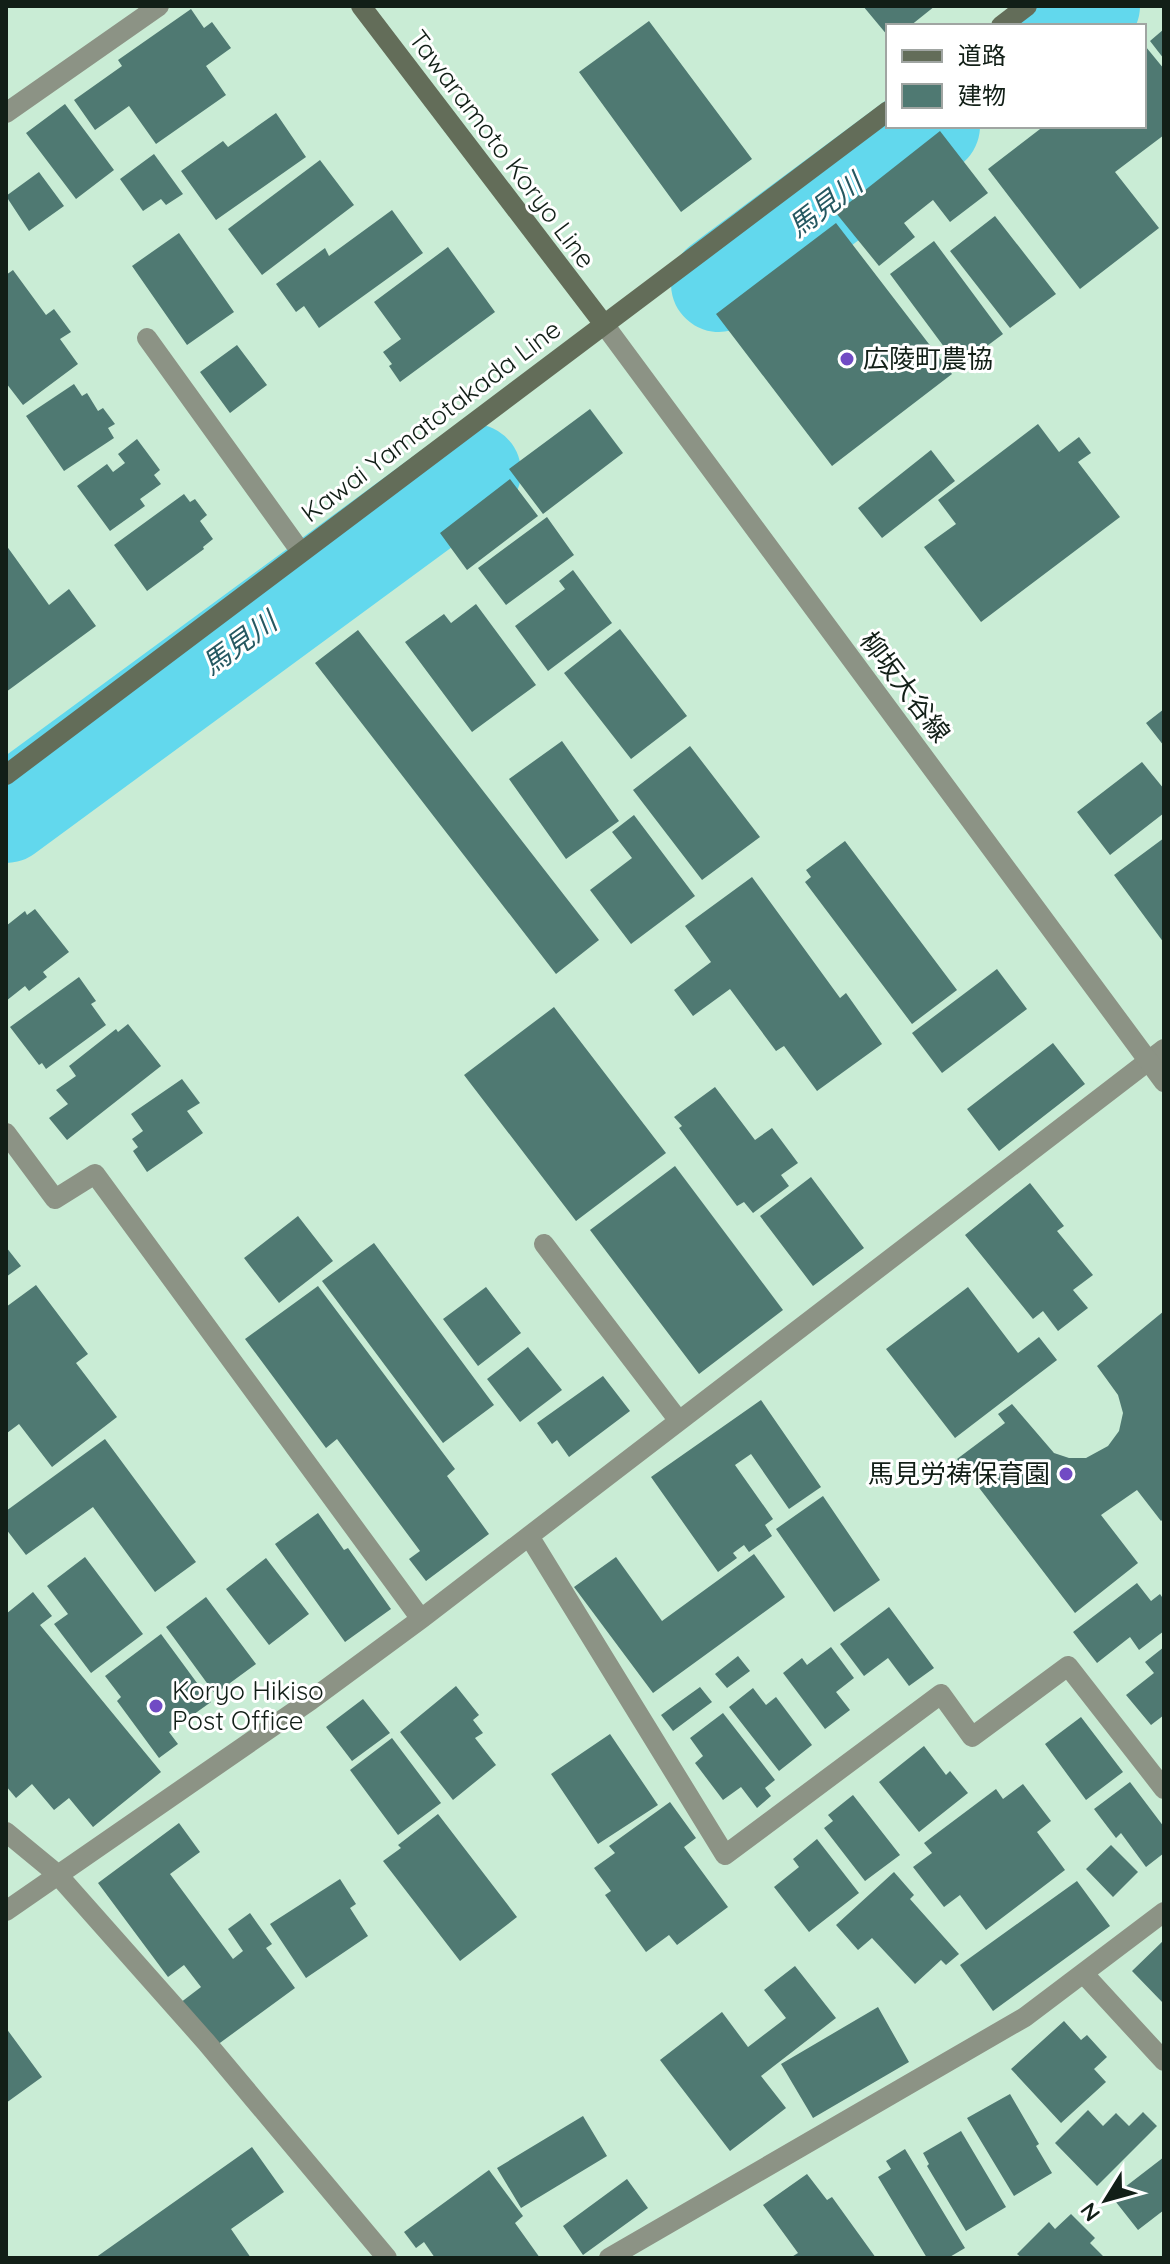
<svg xmlns="http://www.w3.org/2000/svg" width="1170" height="2264" viewBox="0 0 1170 2264" font-family="Quicksand,'Noto Sans JP',sans-serif">
<rect width="100%" height="100%" fill="#c9ecd5"/>
<g fill="none" stroke-linecap="round" stroke-linejoin="round">
<path stroke="#62d8ed" stroke-width="96" d="M1067,26L1092,6
M719,284L932,126
M6,815L473,472"/>
</g>
<path fill="#4f7972" d="M863,6H935L910,26H888V36Z
M191,9L204,28L212,22L231,48L206,66L226,95L156,144L129,106L95,130L74,100L122,66L118,60Z
M649,21L752,159L681,212L579,72Z
M1164,29V59L1150,41Z
M1146,47L1164,69V135L1115,172L1159,228L1080,289L988,169L1044,126H1144V49Z
M65,104L114,170L76,199L26,133Z
M276,113L306,157L216,220L181,171L223,141L228,147Z
M940,131L988,193L950,222L933,200L904,223L915,237L879,266L836,213Z
M154,154L183,194L166,205L161,199L143,211L120,179Z
M320,160L354,205L262,275L228,229Z
M39,172L64,206L29,231L6,196Z
M392,210L423,253L319,328L304,306L296,312L276,284L325,248L329,256Z
M995,216L1056,294L1010,328L950,251Z
M836,223L952,374L832,466L716,314Z
M179,233L234,312L187,345L132,266Z
M934,241L1003,334L959,367L890,274Z
M448,247L495,312L400,382L389,366L392,364L383,352L401,339L374,302Z
M13,270L46,315L54,309L71,332L60,339L78,364L23,405L6,383V275Z
M237,345L267,385L230,413L200,372Z
M74,384L82,396L87,393L98,411L103,408L115,424L108,428L114,438L64,471L26,416Z
M590,409L623,453L543,514L509,469Z
M1038,424L1059,452L1079,437L1091,453L1078,462L1120,517L981,622L924,547L956,524L938,500Z
M137,439L160,470L154,475L161,484L140,499L145,506L110,531L77,486L107,464L113,472L125,463L118,454Z
M931,450L955,481L882,538L858,508Z
M510,479L538,516L467,570L440,533Z
M184,494L190,502L195,499L207,515L200,521L213,539L203,547L204,549L147,591L114,545Z
M547,517L574,555L506,605L478,568Z
M6,545L49,605L69,589L96,626L6,692Z
M573,570L612,623L548,671L515,626L565,589L559,581Z
M476,604L536,685L472,732L405,642L444,614L451,623Z
M620,629L687,716L631,759L564,673Z
M358,630L599,940L556,974L315,663Z
M1164,709V746L1146,723Z
M562,741L619,821L566,859L509,779Z
M690,746L760,837L702,880L633,790Z
M1142,762L1164,789V813L1110,855L1077,812Z
M634,815L695,896L631,944L590,890L632,858L612,832Z
M1164,838V943L1114,875Z
M845,841L957,990L912,1024L805,882L811,877L806,870Z
M752,877L840,998L846,993L882,1044L817,1091L784,1046L776,1051L730,989L693,1016L674,990L711,962L685,926Z
M35,909L69,952L43,972L47,977L29,991L25,986L6,1001V926L25,911L27,915Z
M997,969L1027,1009L942,1073L912,1033Z
M79,977L96,1001L91,1004L106,1025L46,1069L42,1063L39,1065L10,1027Z
M554,1007L666,1153L576,1221L464,1075Z
M128,1024L161,1066L67,1140L49,1118L68,1104L56,1090L76,1076L69,1066L116,1029L118,1032Z
M1053,1043L1085,1084L999,1151L967,1109Z
M182,1079L200,1103L187,1111L203,1133L147,1172L133,1151L138,1147L132,1139L143,1131L131,1114Z
M715,1087L755,1140L772,1128L798,1163L781,1175L789,1186L753,1213L744,1202L737,1206L679,1128L682,1126L674,1117Z
M675,1166L783,1310L699,1374L590,1230Z
M811,1177L864,1248L813,1286L760,1216Z
M1030,1183L1064,1226L1057,1231L1093,1275L1073,1290L1088,1308L1058,1331L1043,1311L1033,1319L965,1235Z
M298,1216L333,1261L279,1303L244,1258Z
M374,1243L494,1405L443,1443L322,1281Z
M6,1247L21,1266L6,1277Z
M36,1285L88,1354L76,1363L117,1417L52,1467L19,1424L7,1433L6,1432V1307Z
M318,1286L455,1469L447,1476L489,1534L426,1581L409,1559L420,1551L337,1439L326,1448L245,1339Z
M486,1287L521,1333L478,1366L443,1319Z
M968,1287L1018,1353L1039,1337L1057,1360L955,1438L886,1349Z
M1164,1311V1518L1161,1521L1137,1490L1101,1515L1138,1563L1075,1613L957,1459L1005,1423L998,1414L1012,1404L1054,1453L1069,1458H1086L1108,1446L1119,1431L1123,1413L1118,1395L1097,1366Z
M528,1347L562,1390L520,1422L487,1379Z
M603,1376L630,1411L569,1457L557,1440L552,1444L537,1423Z
M761,1400L821,1487L789,1509L751,1454L735,1465L773,1519L765,1525L772,1536L749,1552L744,1545L733,1553L737,1558L718,1572L651,1477Z
M105,1439L196,1562L155,1592L93,1507L26,1555L6,1529V1511Z
M823,1496L880,1580L834,1612L776,1529Z
M318,1513L344,1550L348,1548L391,1609L345,1642L275,1544Z
M754,1554L785,1597L653,1693L574,1587L616,1557L662,1621Z
M85,1557L143,1634L91,1673L54,1624L68,1614L47,1586Z
M266,1558L309,1614L269,1645L226,1589Z
M1137,1583L1151,1601L1160,1594L1164,1600V1631L1139,1650L1130,1637L1097,1663L1073,1632Z
M33,1592L52,1616L40,1625L161,1772L93,1827L69,1798L54,1810L32,1784L16,1798L6,1786V1614Z
M206,1597L256,1664L215,1694L166,1627Z
M889,1607L934,1668L909,1686L888,1658L864,1676L840,1644Z
M161,1634L211,1702L169,1732L178,1744L159,1758L117,1701L121,1697L105,1676Z
M831,1647L854,1678L836,1692L850,1710L825,1729L783,1673L802,1658L807,1665Z
M1164,1647V1715L1151,1725L1126,1695L1154,1673L1145,1662Z
M738,1656L750,1671L727,1688L715,1674Z
M456,1686L479,1715L473,1720L483,1733L475,1738L496,1765L453,1800L400,1732Z
M700,1687L712,1702L673,1731L661,1715Z
M753,1688L766,1705L776,1697L812,1745L779,1771L729,1707Z
M363,1699L390,1733L352,1761L326,1727Z
M723,1713L775,1780L765,1788L771,1796L757,1808L741,1787L723,1800L695,1763L703,1756L690,1738Z
M1081,1717L1123,1772L1086,1800L1045,1744Z
M610,1734L658,1805L598,1844L551,1774Z
M392,1738L441,1803L398,1835L350,1770Z
M924,1746L946,1775L950,1771L968,1793L919,1832L879,1782Z
M1130,1782L1164,1827V1853L1146,1867L1121,1833L1116,1838L1094,1809Z
M1023,1784L1051,1821L1037,1832L1065,1870L986,1930L960,1895L944,1907L913,1867L932,1853L924,1843L996,1789L1003,1799Z
M853,1795L900,1855L865,1881L824,1828L833,1821L828,1815Z
M670,1802L696,1838L684,1847L728,1907L677,1945L669,1935L646,1952L605,1895L611,1891L594,1868L615,1853L609,1846Z
M438,1814L517,1917L460,1961L383,1861L401,1848L398,1845Z
M179,1823L200,1852L170,1874L233,1959L243,1951L228,1929L250,1913L272,1944L266,1948L295,1988L213,2048L180,2003L201,1987L184,1965L168,1977L98,1883Z
M817,1839L859,1893L809,1932L774,1887L799,1867L793,1859Z
M1111,1845L1138,1872L1113,1897L1086,1869Z
M894,1872L914,1895L910,1899L959,1954L946,1965L941,1960L915,1984L872,1938L858,1950L836,1925Z
M340,1879L356,1904L350,1908L368,1936L306,1978L270,1924Z
M1077,1881L1110,1926L993,2011L960,1965Z
M1164,1940V2004L1132,1971Z
M795,1966L836,2018L761,2076L786,2108L730,2151L660,2060L722,2012L748,2047L786,2018L764,1990Z
M878,2007L909,2062L813,2118L781,2064Z
M1064,2021L1081,2040L1087,2035L1107,2057L1094,2069L1106,2082L1061,2123L1011,2069Z
M6,2028L42,2077L6,2103Z
M1010,2094L1039,2144L1036,2146L1052,2173L1014,2196L967,2118Z
M1088,2110L1103,2126L1116,2113L1129,2126L1143,2112L1157,2126L1097,2186L1055,2143Z
M583,2116L607,2156L521,2208L497,2168Z
M961,2131L1006,2207L966,2231L927,2166L929,2164L923,2153Z
M252,2147L284,2192L231,2229L251,2258H95Z
M905,2149L965,2248L948,2258H927L878,2177L891,2169L886,2161Z
M1164,2157V2210L1138,2230L1112,2197Z
M489,2170L523,2216L515,2223L540,2258H435L424,2242L416,2248L404,2232Z
M807,2174L827,2200L832,2197L876,2258H790L798,2253L763,2205Z
M627,2179L648,2208L583,2255L563,2226Z
M1071,2214L1095,2238L1090,2243L1105,2258H1022L1017,2254L1049,2222L1055,2229Z"/>
<g fill="none" stroke-linecap="round" stroke-linejoin="round">
<path stroke="#8c9385" stroke-width="20" d="M6,113L159,6
M147,338L301,552
M6,1133L55,1199L95,1174L421,1619
M544,1244L679,1421
M529,1536L725,1855L941,1694L972,1737L1068,1666L1164,1789
M6,1832L57,1874L206,2042L387,2258
M6,1911L311,1700L421,1619L1164,1049
M1083,1973L1164,2061
M609,2258L1025,2017L1164,1912"/>
<path stroke="#8c9385" stroke-width="20" d="M603,323L1164,1082"/>
<path stroke="#636d59" stroke-width="20" d="M361,6L603,323
M1001,26L1027,6
M6,775L888,111"/>
</g>
<g fill="#714bc4" stroke="#fff" stroke-width="3">
<circle cx="847" cy="359" r="8"/>
<circle cx="1066" cy="1474" r="8"/>
<circle cx="156" cy="1706" r="8"/>
</g>
<g text-anchor="middle" stroke-width="6" stroke-linejoin="round" paint-order="stroke">
<g font-size="26" fill="#121f17" stroke="#fff">
<text transform="translate(502 149) rotate(53)" y="9">Tawaramoto Koryo Line</text>
<text transform="translate(431 421) rotate(-37)" y="9">Kawai Yamatotakada Line</text>
<text transform="translate(905 687) rotate(53)" y="9">柳坂大谷線</text>
</g>
<g font-size="26" fill="#121f17" stroke="#fff" text-anchor="start">
<text x="863" y="368">広陵町農協</text>
<text x="1050" y="1483" text-anchor="end">馬見労祷保育園</text>
<text x="172" y="1700">Koryo Hikiso<tspan x="172" dy="30">Post Office</tspan></text>
</g>
<g font-size="28" font-style="italic" fill="#265962" stroke="#fff">
<text transform="translate(825 205) rotate(-37)" y="10">馬見川</text>
<text transform="translate(239 643) rotate(-36)" y="10">馬見川</text>
</g>
</g>
<rect width="1170" height="2264" fill="none" stroke="#121f17" stroke-width="16"/>
<rect x="886" y="24" width="260" height="104" fill="#ffffff" stroke="#a0a5a2" stroke-width="2"/>
<rect x="902" y="50" width="40" height="12" fill="#636d59" stroke="#a0a5a2" stroke-width="2"/>
<text x="958" y="64" font-size="24" fill="#121f17">道路</text>
<rect x="902" y="84" width="40" height="24" fill="#4f7972" stroke="#a0a5a2" stroke-width="2"/>
<text x="958" y="104" font-size="24" fill="#121f17">建物</text>
<g transform="translate(1106 2200) rotate(233)" stroke="#ffffff" stroke-width="6" paint-order="stroke">
<path d="M0-6L14 30L0 20L-14 30Z" fill="#121f17"/>
<text y="-12" font-size="22" font-weight="bold" text-anchor="middle" fill="#121f17">N</text>
</g>
</svg>
